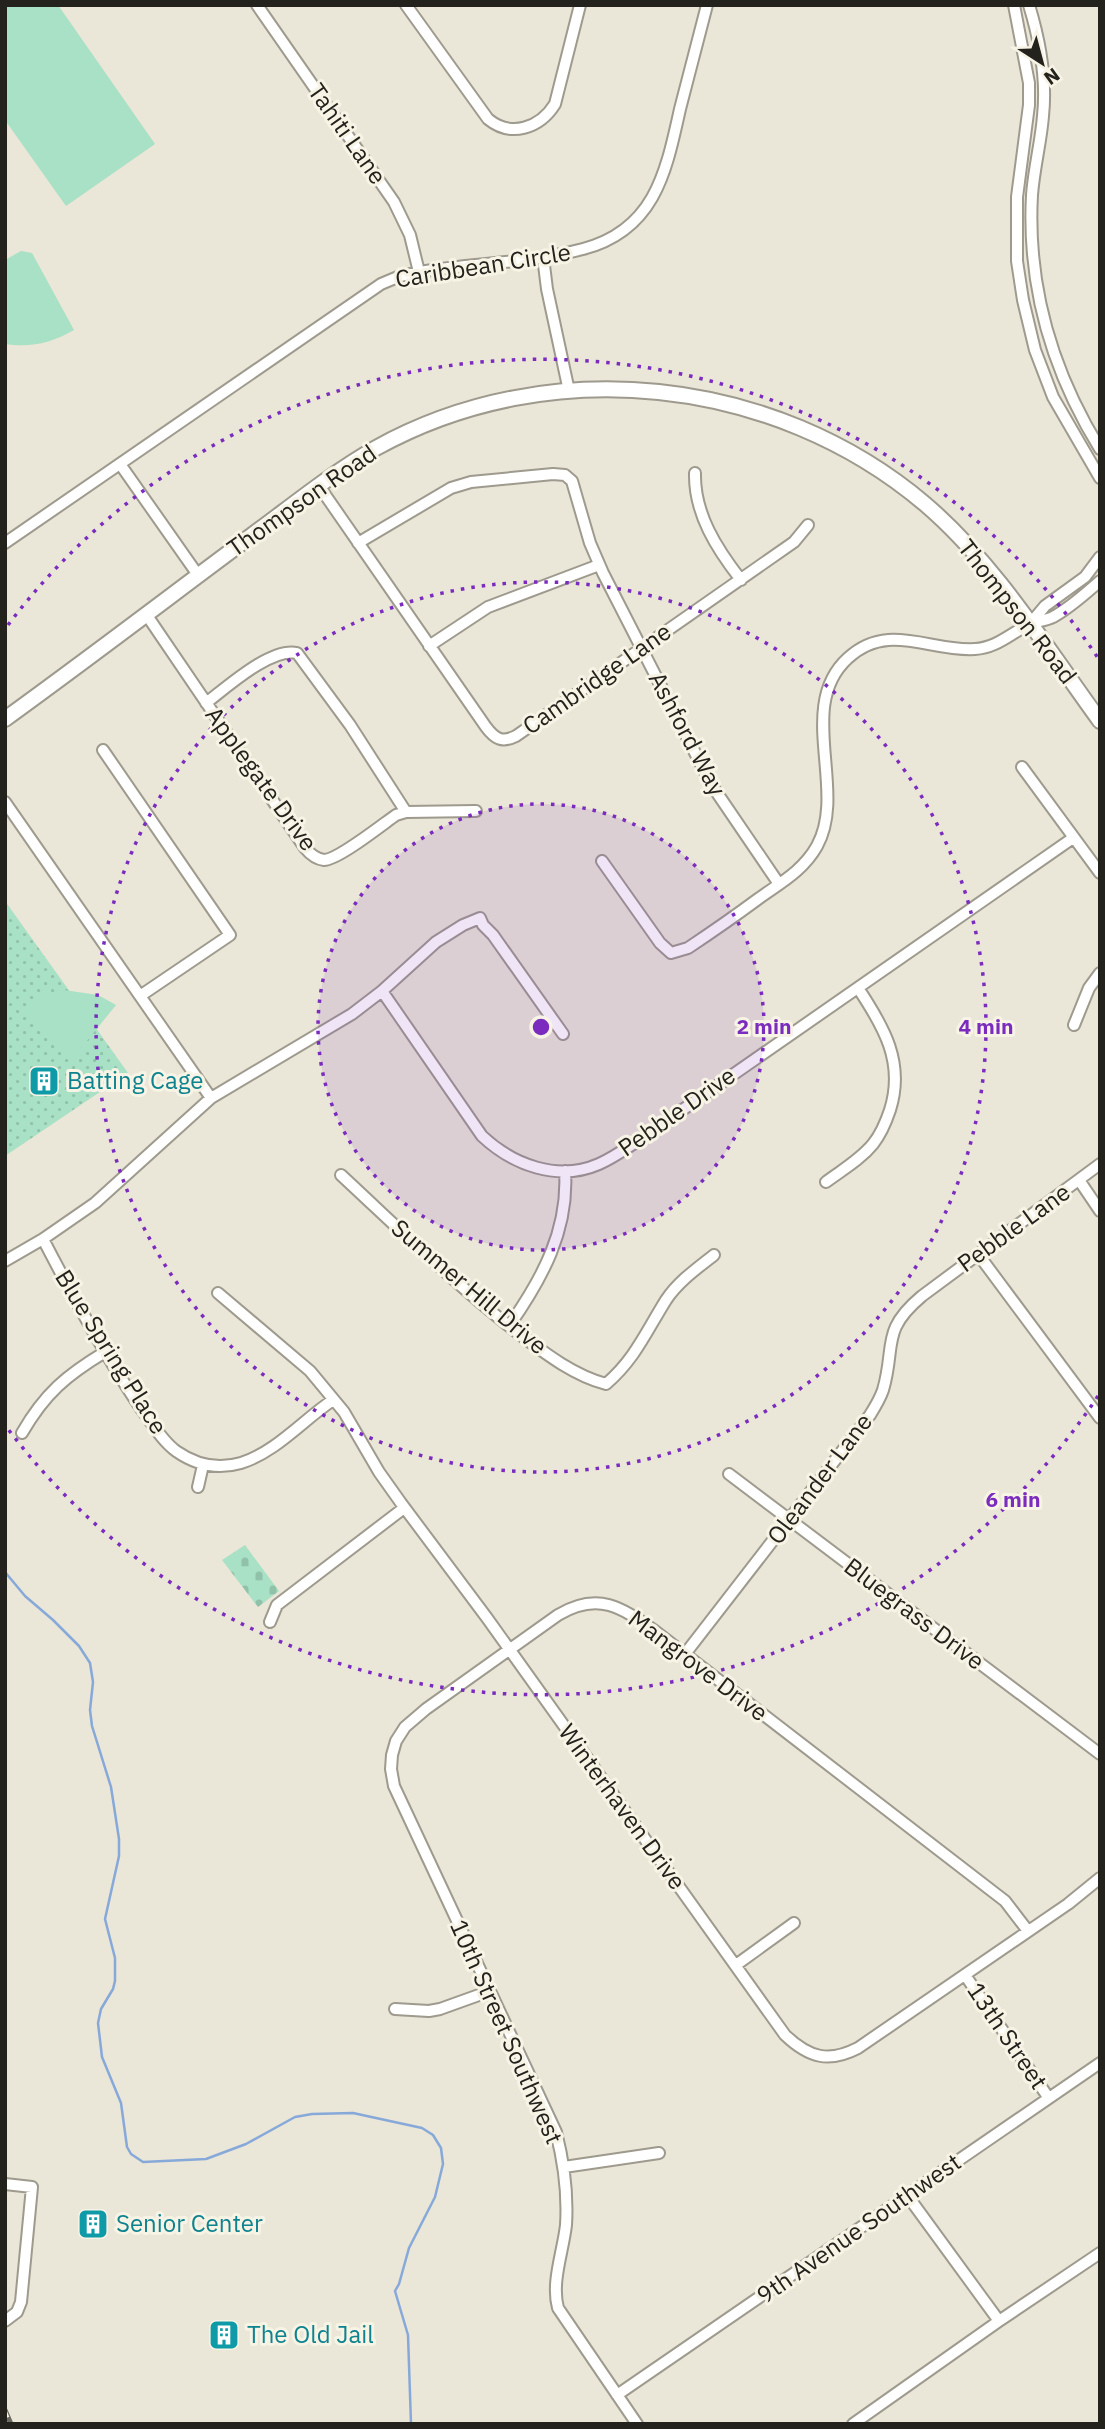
<svg xmlns="http://www.w3.org/2000/svg" width="1105" height="2429" viewBox="0 0 1105 2429" font-family="'IBM Plex Sans',sans-serif">
<defs>
<pattern id="cemetery-stones" width="16" height="16" patternUnits="userSpaceOnUse" patternTransform="scale(1.75)"><rect width="16" height="16" fill="#a8e1c5"/><path d="M2 7V4a2 2 0 0 1 4 0v3zM10 15v-3a2 2 0 0 1 4 0v3z" fill="#90c1a9"/></pattern>
<pattern id="park-dots" width="8" height="8" patternUnits="userSpaceOnUse" patternTransform="scale(1.75)"><rect width="8" height="8" fill="#a8e1c5"/><path d="M2 2h.1M6 6h.1" fill="none" stroke="#90c1a9" stroke-width="1.8" stroke-linecap="round"/></pattern>
</defs>
<rect width="100%" height="100%" fill="#eae6d8"/>
<path fill="url(#cemetery-stones)" d="M245,1545L279,1591L258,1607L222,1560Z"/>
<path fill="url(#park-dots)" d="M5,901L128,1073L5,1156Z"/>
<path fill="#a8e1c5" d="M5,5H58L155,144L66,206L5,120Z
M21,251L32,253L74,330C51,343 31,348 5,344V260Z
M64,990L98,995L116,1005L74,1057L23,1013L45,995Z"/>
<g fill="none" stroke-linecap="round" stroke-linejoin="round">
<path stroke="#87a9d9" stroke-width="2.5" d="M5,1572L25,1596L53,1620L79,1646L90,1663L93,1682L90,1710L92,1726L111,1787L119,1839V1856L105,1919L115,1958V1981L113,1989L101,2009L98,2023L102,2057L121,2103L127,2147L131,2154L143,2162L206,2159L246,2144L295,2117L312,2114L353,2113L422,2128L433,2135L441,2148L443,2164L435,2197L409,2248L399,2284L395,2291L408,2335L411,2424"/>
<g stroke="#9e9a8d" stroke-width="14">
<path id="minor" d="M257,5L394,202L410,235L419,272
M406,5L488,119C511,138 540,128 555,104L580,5
M1014,5L1029,83V105L1017,197V261L1023,300L1035,350L1053,397L1100,478
M1029,5C1040,41 1047,79 1043,116C1041,142 1034,168 1032,195C1027,287 1052,371 1100,449
M543,257L547,289L569,391
M120,464L198,575
M695,473C694,514 717,549 741,580
M319,486L486,727C495,739 502,743 516,736L794,542L808,525
M5,543L381,284L400,276L419,272C473,263 530,263 583,249C655,230 666,172 680,109C689,74 698,40 707,5
M358,543L451,488L471,482L553,474L565,475L572,481L590,543L603,573L711,784L779,884
M146,614L305,848C310,854 316,859 324,860C338,860 383,824 396,815L406,812L476,811
M1029,625L1045,606L1085,577L1100,557
M429,646L488,607L599,565
M206,703C227,687 271,647 297,653L350,725L406,812
M103,750L230,935L140,996
M1022,767L1100,873
M5,802L211,1098
M602,861L660,943L671,953L688,948C712,932 735,916 758,899C780,883 803,871 817,846C848,790 795,706 848,658C888,621 930,652 975,649C996,648 1010,634 1028,625C1036,621 1045,621 1053,617C1070,608 1086,593 1100,581
M382,991L482,1136C513,1165 558,1182 599,1164C615,1157 628,1147 642,1138L1073,838
M1074,1025L1089,988L1100,973
M341,1175C397,1227 453,1282 514,1330C542,1351 572,1375 606,1384C635,1359 646,1332 666,1300C678,1282 696,1269 714,1255
M1079,1180L1100,1211
M826,1182C842,1170 860,1160 873,1144C881,1134 886,1122 890,1110C905,1063 884,1027 858,988
M43,1239C73,1297 105,1356 142,1410C152,1423 162,1441 176,1451C196,1465 217,1470 241,1463C276,1452 303,1420 333,1400
M978,1254L1100,1418
M5,1261L43,1239L95,1203L211,1098L352,1014L382,991L436,942L463,925L480,918L483,925L493,935L563,1034
M218,1293L310,1371L344,1412L379,1472L401,1503L487,1618L785,2035C809,2058 829,2063 858,2048L1068,1904L1100,1878
M509,1326C542,1279 569,1230 565,1171
M22,1433C45,1393 67,1375 105,1352
M729,1474L1100,1754
M198,1487L203,1465
M270,1622L277,1605L404,1508
M685,1654L870,1415C875,1407 880,1399 883,1390C896,1346 880,1331 922,1296L1100,1164
M736,1965L794,1923
M965,1975L1048,2097
M395,2009L429,2011L440,2009L490,1991
M564,2167L659,2153
M5,2184L32,2187L21,2302L17,2312L5,2321
M907,2195L999,2321
M617,2395L1100,2063
M637,2424L558,2308C551,2282 563,2252 566,2225C568,2193 564,2163 556,2132L394,1786L391,1769L392,1755L396,1741L405,1727L426,1709L558,1615C598,1591 621,1607 655,1631L1005,1901L1028,1931
M853,2424L999,2321L1100,2253"/>
</g>
<g stroke="#9e9a8d" stroke-width="18">
<path id="tertiary" d="M5,719C88,659 169,597 251,536C292,506 332,473 376,448C549,352 774,376 925,504C995,564 1046,647 1100,721"/>
</g>
<use href="#minor" stroke="#fff" stroke-width="10"/>
<use href="#tertiary" stroke="#fff" stroke-width="14"/>
<g stroke="#6c6961" stroke-width="5">
<path id="rail" d="M5,2410L11,2424"/>
</g>
<use href="#rail" stroke="#f7f3e5" stroke-width="2.5" stroke-dasharray="8" stroke-linecap="butt"/>
</g>
<circle cx="541" cy="1027" r="223" fill="#7b2cbf" fill-opacity=".12"/>
<g fill="none" stroke="#7b2cbf" stroke-width="3.5" stroke-dasharray="3.5 7">
<circle cx="541" cy="1027" r="223"/>
<circle cx="541" cy="1027" r="445"/>
<path d="M1098 1396A668 668 0 0 1 8 1429M8 625A668 668 0 0 1 1098 658"/>
</g>
<defs>
<g id="building-square" transform="scale(1.575)"><rect x="-9" y="-9" width="18" height="18" rx="4" fill="#0f9aa8" stroke="#f7f3e5"/><path d="M-4-6H4V6H1V3H-1V6H-4ZM-2.5-4.3h1.7v1.8h-1.7ZM.8-4.3h1.7v1.8H.8ZM-2.5-1h1.7V.8h-1.7ZM.8-1h1.7V.8H.8Z" fill="#fff"/></g>
</defs>
<g fill-rule="evenodd">
<use href="#building-square" x="44" y="1081"/>
<use href="#building-square" x="93" y="2224"/>
<use href="#building-square" x="224" y="2335"/>
</g>
<g text-anchor="middle" stroke-width="6" stroke-linejoin="round" paint-order="stroke">
<g font-size="24" fill="#24221d" stroke="#f7f3e5">
<text transform="translate(347 134) rotate(55)" y="8">Tahiti Lane</text>
<text transform="translate(483 266) rotate(-9)" y="8">Caribbean Circle</text>
<text transform="translate(302 501) rotate(-35)" y="8">Thompson Road</text>
<text transform="translate(1017 612) rotate(52)" y="8">Thompson Road</text>
<text transform="translate(597 679) rotate(-35)" y="8">Cambridge Lane</text>
<text transform="translate(687 734) rotate(62)" y="8">Ashford Way</text>
<text transform="translate(261 779) rotate(54)" y="8">Applegate Drive</text>
<text transform="translate(677 1112) rotate(-35)" y="8">Pebble Drive</text>
<text transform="translate(1014 1228) rotate(-36)" y="8">Pebble Lane</text>
<text transform="translate(469 1287) rotate(40)" y="8">Summer Hill Drive</text>
<text transform="translate(111 1352) rotate(58)" y="8">Blue Spring Place</text>
<text transform="translate(820 1479) rotate(-53)" y="8">Oleander Lane</text>
<text transform="translate(914 1614) rotate(37)" y="8">Bluegrass Drive</text>
<text transform="translate(698 1666) rotate(37)" y="8">Mangrove Drive</text>
<text transform="translate(622 1807) rotate(54)" y="8">Winterhaven Drive</text>
<text transform="translate(506 2032) rotate(66)" y="8">10th Street Southwest</text>
<text transform="translate(1007 2036) rotate(56)" y="8">13th Street</text>
<text transform="translate(859 2229) rotate(-35)" y="8">9th Avenue Southwest</text>
</g>
<g font-size="24" fill="#0d838f" stroke="#f7f3e5" text-anchor="start">
<text x="67" y="1089">Batting Cage</text>
<text x="116" y="2232">Senior Center</text>
<text x="247" y="2343">The Old Jail</text>
</g>
</g>
<circle cx="541" cy="1027" r="10" fill="#7b2cbf" stroke="#f7f3e5" stroke-width="3.5"/>
<g font-size="21" text-anchor="middle" font-weight="bold" fill="#7b2cbf" stroke="#f7f3e5" stroke-width="6" stroke-linejoin="round" paint-order="stroke">
<text x="764" y="1034">2 min</text>
<text x="986" y="1034">4 min</text>
<text x="1013" y="1507">6 min</text>
</g>
<rect width="1105" height="2429" fill="none" stroke="#24221d" stroke-width="14"/>
<g transform="translate(1042 63) rotate(144)" stroke="#f7f3e5" stroke-width="5" paint-order="stroke">
<path d="M0-5L12 26L0 18L-12 26Z" fill="#24221d"/>
<text y="-10" font-size="19" font-weight="bold" text-anchor="middle" fill="#24221d">N</text>
</g>
</svg>
